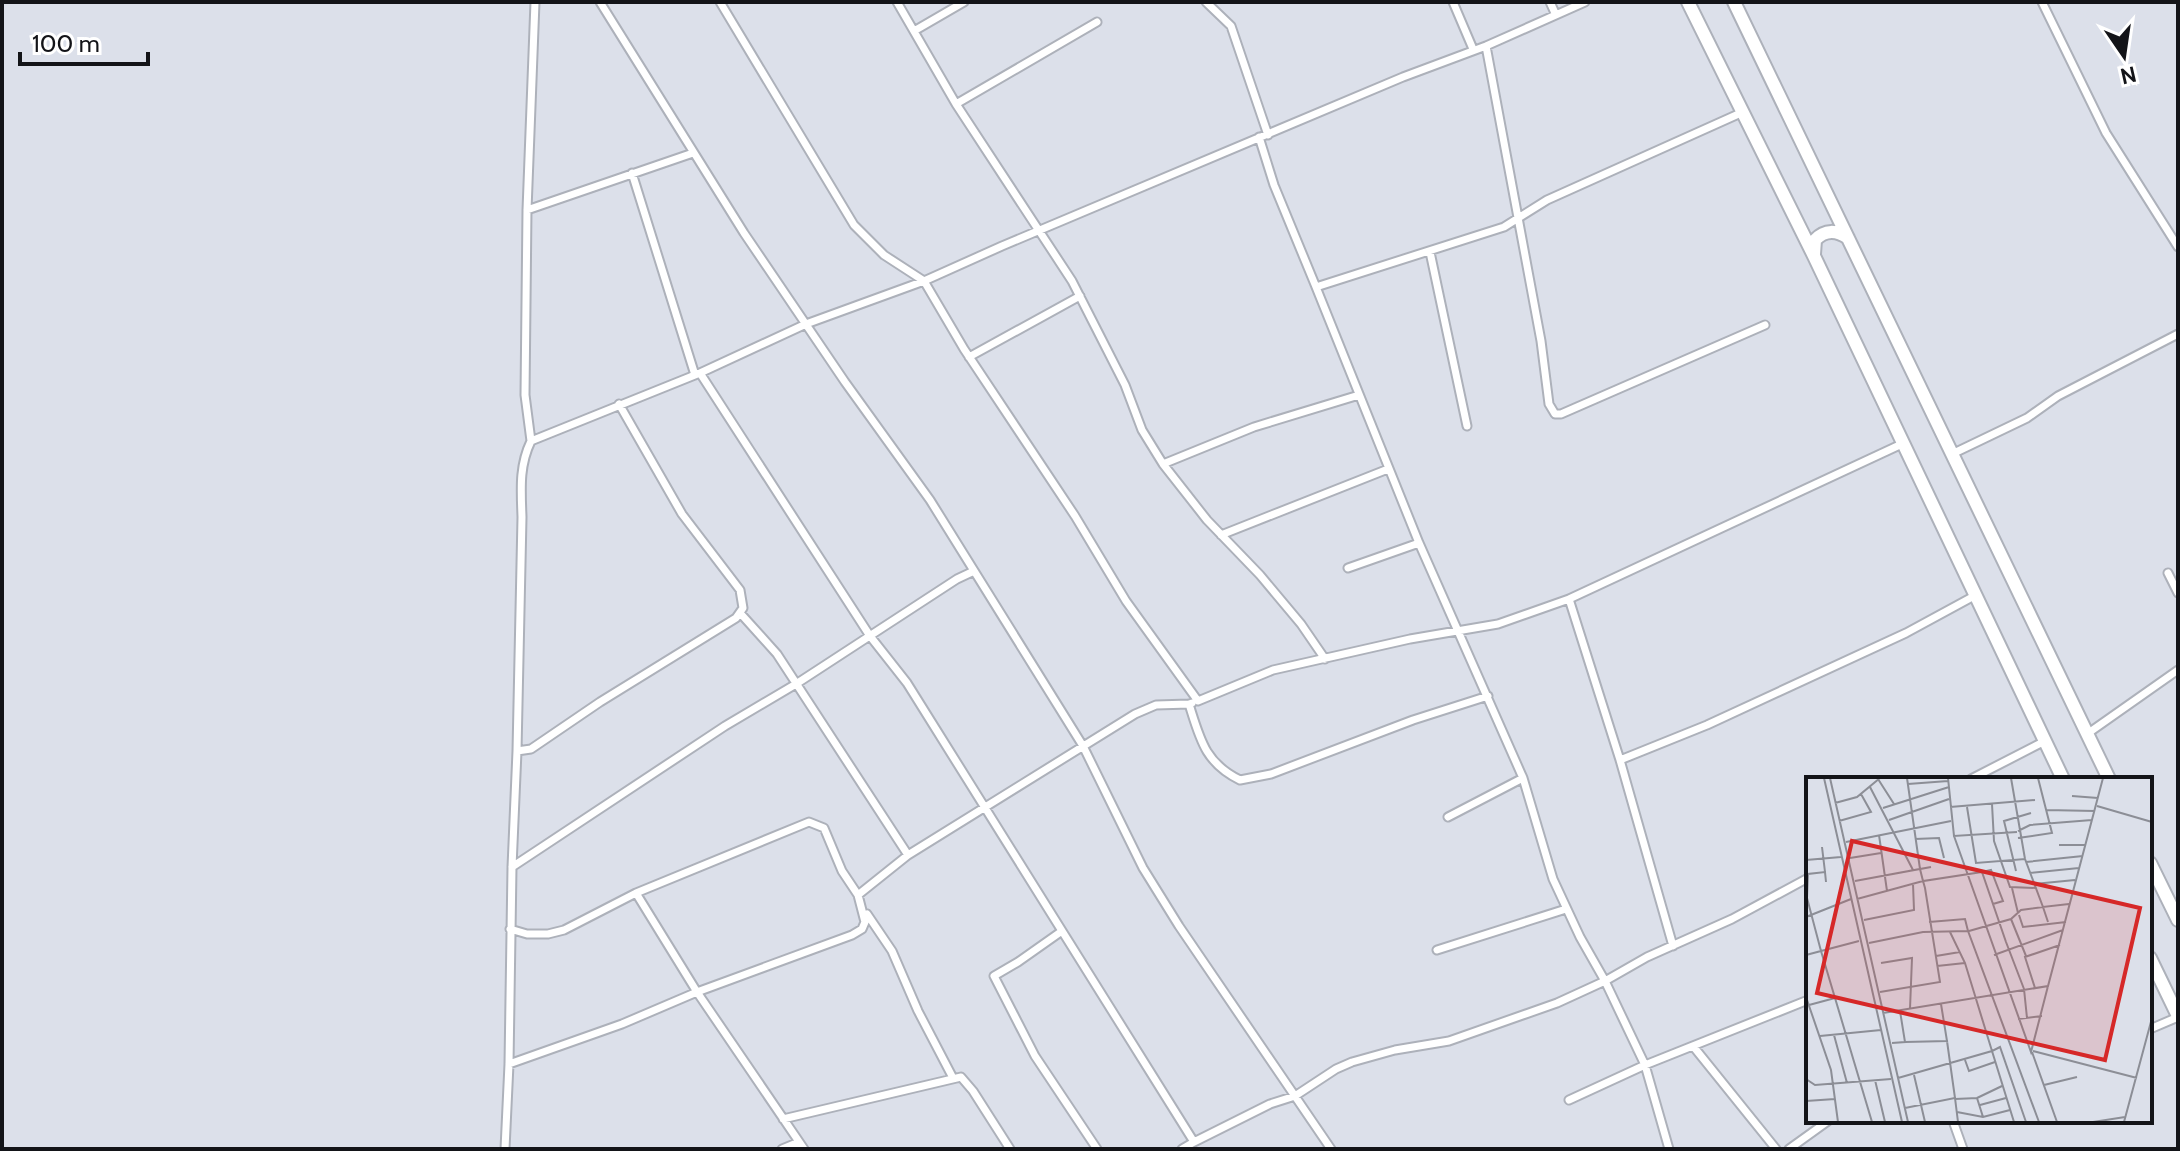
<svg xmlns="http://www.w3.org/2000/svg" width="2180" height="1151" viewBox="0 0 2180 1151" font-family="Cabin,sans-serif">
<rect width="100%" height="100%" fill="#dce0ea"/>
<g fill="none" stroke-linecap="round" stroke-linejoin="round">
<g stroke="#adb1ba" stroke-width="11">
<path id="street" d="M600,2L744,233L845,382L930,500L1083,746L1143,868L1179,926L1331,1149
M720,2L854,225L884,255L924,281L964,349L1075,516L1126,601L1198,701L1273,670L1410,639L1498,624L1569,599L1904,443
M897,2L956,104L1072,281L1125,385L1142,430L1163,464L1207,520L1260,575L1301,624L1325,659
M1206,2L1231,26L1268,135
M1453,2L1473,49
M1550,2L1555,13
M2042,2L2106,133L2178,247
M914,31L964,2
M1486,46L1541,341L1549,404L1555,414H1561L1765,325
M956,104L1097,22
M1743,112L1547,200L1504,227L1316,287L1419,543L1523,778L1553,879L1580,937L1605,981L1647,957L1732,919L1808,878
M1259,137L1274,185L1316,287
M632,173L695,375
M527,210L693,153
M1430,252L1467,426
M969,357L1080,296
M700,373L870,636L907,683L1194,1142L1182,1149
M531,441L525,395L527,210L535,2
M1952,454L2027,418L2058,396L2178,334
M1163,464L1254,427L1359,395
M1221,535L1388,469
M1348,568L1419,543
M2168,573L2178,593
M1569,599L1620,760
M741,614L777,654L908,855
M1192,703L1189,704C1200,739 1205,763 1240,780L1271,774L1413,720L1488,696
M2087,734L2178,670
M517,751L531,749L600,702L736,618L743,608L740,590L682,514L619,404
M1971,779L2045,741
M1448,817L1523,778
M512,867L725,726L796,684L957,579L974,571
M636,893L697,992L852,935L862,929L865,922L858,895L908,855L1135,714L1156,705L1189,704
M867,914L892,951L918,1011L953,1078
M510,929L527,934H548L564,930L636,893L809,822L824,828L842,871L858,895
M1062,931L1018,962L994,976L1035,1056L1097,1149
M1673,946L1620,760L1707,725L1906,633L1976,595
M1437,950L1566,909
M2150,1029L2178,1017
M1693,1046L1776,1149
M509,1064L622,1024L697,992L804,1149
M1569,1100L1645,1065L1669,1149
M783,1119L961,1077L973,1091L1010,1149
M1953,1121L1963,1149
M1194,1142L1270,1104L1295,1096L1336,1069L1352,1062L1395,1050L1449,1041L1557,1003L1605,981L1645,1065L1808,1000
M505,1149L509,1064L512,867L517,751L522,517C521,489 519,466 531,441L700,373L806,324L924,281L1002,246L1403,77L1486,46L1585,2
M782,1149L799,1142
M1789,1149L1828,1121"/>
</g>
<g stroke="#adb1ba" stroke-width="16">
<path id="highway" d="M1688,2L1814,256L2063,779
M1734,2L2109,779
M1814,254L1815,240C1825,229 1837,230 1848,238
M2150,863L2178,920
M2150,958L2178,1016"/>
</g>
<use href="#street" stroke="#fff" stroke-width="7"/>
<use href="#highway" stroke="#fff" stroke-width="12"/>
</g>
<g transform="translate(1806 777)">
<rect width="346" height="346" fill="#dce0ea"/>
<path fill="none" stroke="#8c8e96" stroke-width="2" d="M18,1L96,345M24,1L102,345M101,1L114,92L125,90M142,1L148,59L211,55M205,1L219,82M72,2L88,27M102,7L142,4M64,10L107,93M266,19L292,21M29,26L51,20L74,1M186,27L188,64L204,110L230,111M291,29L346,45M144,30L229,23M161,30L170,86L219,82L237,130L263,127M77,31L143,10M240,33L289,34M83,43L143,22M33,44L65,35L55,17M212,54L224,48L286,43M73,58L81,114M148,59L225,275L242,209M212,61L246,56L232,1M109,62L133,61L138,81M40,65L145,44M253,68H280M16,70L19,95M44,81L75,76M0,83L35,80M220,85L277,79M210,94L198,44L225,36M224,96L273,91M49,104L114,92L117,104L176,95M228,107L269,103M206,111L212,136M51,122L117,104L119,111L134,205L74,215M187,127L197,124L185,93L176,95L200,165L218,212M213,138L217,150L260,145M0,140L45,122M205,142L220,179M58,143L108,133L107,107M123,145L159,142L162,154M163,154L205,142L215,133L237,130L242,145M53,164L15,174L66,345M63,166L117,155L162,154L233,345M0,178L15,174L1,121L2,97L19,95L20,105M188,178L257,153M130,179L154,175M75,186L106,181L104,232M131,189L159,186M229,211L219,180L254,168M218,212L221,241M0,220L25,293L32,345M3,228L29,221M77,236L242,209L297,1M212,242L236,239M28,258L41,306M14,259L75,253M99,265L141,264L135,227M86,266L99,265L94,234M227,274L331,301M226,275L251,345M159,283L163,294L189,285M108,298L119,345M92,301L186,274L159,186L144,155M0,302L9,308L85,302M69,303L79,345M238,308L271,300M149,321L152,345M171,321L196,309M149,322L171,321L177,340M0,324L29,322M174,328L200,321M99,331L149,321L141,264M151,335L177,340L204,333M208,345L186,274L194,270L220,345M287,345L319,340M318,345L346,241"/>
<path fill="#d62828" fill-opacity="0.15" stroke="#d62828" stroke-width="4" d="M46,64L334,131L299,283L11,216Z"/>
<rect width="346" height="346" fill="none" stroke="#131418" stroke-width="4"/>
</g>
<rect width="2180" height="1151" fill="none" stroke="#131418" stroke-width="8"/>
<g transform="translate(2124 56) rotate(167)" stroke="#ffffff" stroke-width="6" paint-order="stroke">
<path d="M0-6L14 30L0 20L-14 30Z" fill="#131418"/>
<text y="-12" font-size="22" font-weight="bold" text-anchor="middle" fill="#131418">N</text>
</g>
<path d="M20 52v12h128v-12" fill="none" stroke="#131418" stroke-width="4"/>
<text x="32" y="52" font-size="24" fill="#131418" stroke="#ffffff" stroke-width="6" paint-order="stroke">100 m</text>
</svg>
